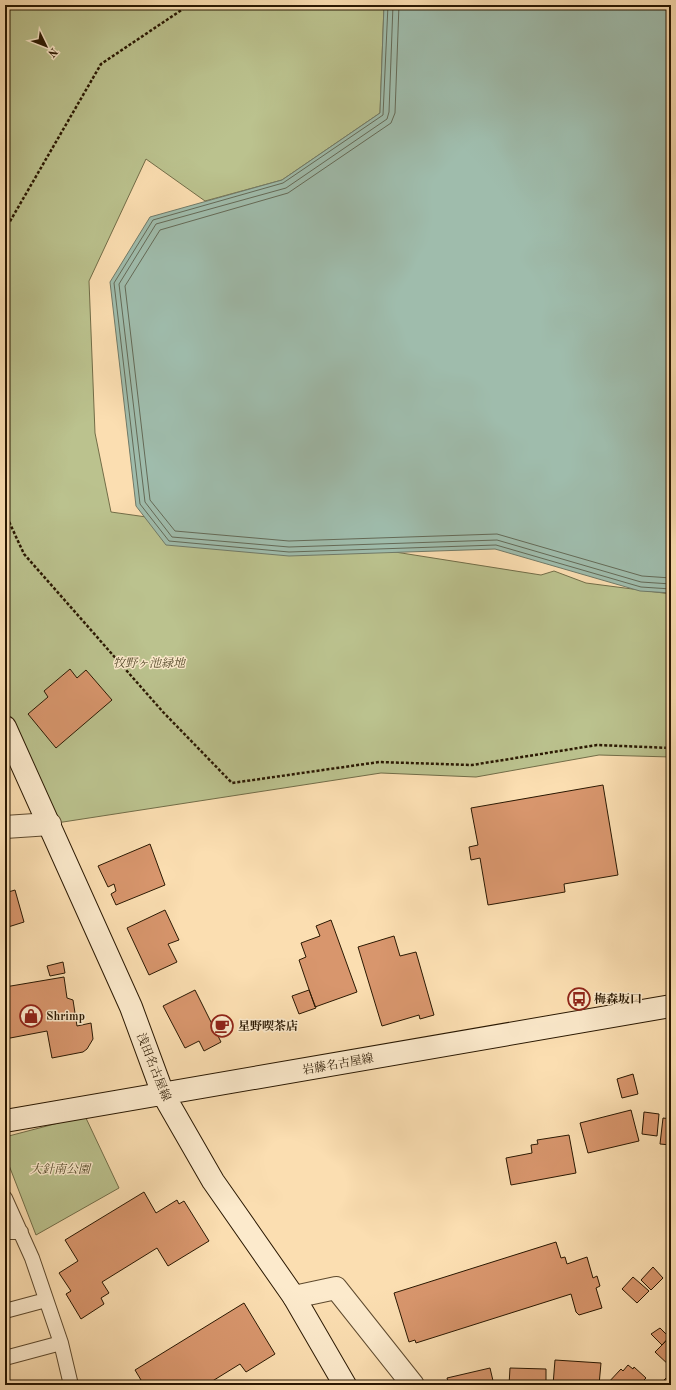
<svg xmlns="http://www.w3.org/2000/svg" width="676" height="1390" viewBox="0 0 676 1390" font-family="'Old Standard TT','Noto Serif JP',serif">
<rect width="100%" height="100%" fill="#fbdeb1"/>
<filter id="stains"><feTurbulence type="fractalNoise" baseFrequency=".005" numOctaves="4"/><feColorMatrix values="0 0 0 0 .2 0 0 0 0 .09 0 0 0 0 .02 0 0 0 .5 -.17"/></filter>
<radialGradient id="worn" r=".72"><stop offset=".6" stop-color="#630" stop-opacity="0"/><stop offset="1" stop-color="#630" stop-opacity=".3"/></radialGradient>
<path fill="#bbc28e" stroke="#726d48" d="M5,5H384L380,113L282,180L205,201L146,159L89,281L95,433L111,512L395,552L541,575L554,571L586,583L671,594V757L599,755L476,777L381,773L50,824L5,732Z
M85,1116L119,1188L36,1235L5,1155V1137Z"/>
<path fill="#9fbcac" stroke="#707a68" d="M384,5H671V593L640,591L495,549L289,556L166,545L136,506L110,282L150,217L282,180L380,113Z"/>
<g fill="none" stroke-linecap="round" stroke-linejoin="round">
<path stroke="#646a57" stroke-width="1" d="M388,5L383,115L283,183L153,220L114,283L140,504L169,541L289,552L496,545L641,587L671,589
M393,5L389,112L387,119L286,188L156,224L119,284L145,502L172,537L289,547L497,540L641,582L671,584
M399,5L395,113L391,123L288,193L160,230L125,286L150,500L175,531L289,541L497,534L642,576L671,578"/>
</g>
<path fill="#d8966d" stroke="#2a1802" d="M70,669L77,678L86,670L112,700L56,748L28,714L48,697L44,691Z
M603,785L618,875L564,884L565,892L488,905L480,858L471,860L469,847L478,845L471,808Z
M150,844L165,885L116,905L111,894L116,891L114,884L108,887L98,866Z
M15,890L24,922L5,928V893Z
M165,910L179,940L168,944L177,962L149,975L127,928Z
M331,920L357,992L315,1007L299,960L306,957L301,943L320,936L316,926Z
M394,936L400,956L416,952L434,1015L420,1019L419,1015L382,1026L358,947Z
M63,962L65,973L50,976L47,966Z
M64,977L67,998L73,1000L77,1026L91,1023L93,1039L87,1049L83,1052L52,1058L47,1031L5,1039V987Z
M195,990L221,1042L204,1051L199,1041L185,1048L163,1006Z
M309,990L316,1008L299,1014L292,996Z
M633,1074L638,1094L622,1098L617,1079Z
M631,1110L639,1141L588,1153L580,1123Z
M644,1112L659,1114L657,1136L642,1134Z
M663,1118L671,1119V1145L660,1144Z
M569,1135L576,1173L511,1185L506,1158L532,1153L531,1145L538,1144L537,1140Z
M144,1192L156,1213L177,1200L179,1204L184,1201L209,1241L168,1266L157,1248L102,1282L109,1293L101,1298L104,1304L81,1319L66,1294L71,1291L59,1273L78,1261L65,1240Z
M556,1242L561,1258L565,1257L567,1264L587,1257L593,1278L597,1276L600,1286L596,1288L602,1308L579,1315L576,1312L571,1294L416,1343L415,1340L409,1342L394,1293Z
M653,1267L663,1278L651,1290L641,1280Z
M633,1277L649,1291L637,1303L622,1289Z
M244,1303L275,1354L246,1372L240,1364L206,1385H144L135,1370Z
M660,1328L669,1337L662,1345L651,1334Z
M670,1337H671V1367L655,1352Z
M555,1360L601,1363L599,1385H553Z
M628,1365L633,1369L634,1367L646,1378L639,1385H606L621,1369L623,1371Z
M490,1368L494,1385H449L447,1378Z
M510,1368L546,1369V1385H509Z
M671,1373V1385H664L666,1383L664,1380Z"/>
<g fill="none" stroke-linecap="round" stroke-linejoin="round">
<g stroke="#5e4a2e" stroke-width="16">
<path id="service" d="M5,1198L32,1258L61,1343L71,1385
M5,1232H21
M5,1311L46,1300
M5,1358L61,1343"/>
</g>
<g stroke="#5e4a2e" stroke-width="24">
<path id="minor" d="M5,827L50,824
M294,1297L336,1288L413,1385"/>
</g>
<g stroke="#2a1802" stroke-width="24">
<path id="secondary" d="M5,727L131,1007L163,1094L213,1181L294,1297L345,1385
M5,1121L671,1006"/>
</g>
<path stroke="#2a1802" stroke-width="2.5" stroke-dasharray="3 2" stroke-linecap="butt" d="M5,230L101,64L189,5
M5,513L24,554L163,712L232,783L379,762L472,765L597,745L671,748"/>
<use href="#service" stroke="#fceacc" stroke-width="14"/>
<use href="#minor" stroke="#fceacc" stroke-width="22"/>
<use href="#secondary" stroke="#fceacc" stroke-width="22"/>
</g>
<defs>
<g id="bus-ring" transform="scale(1.15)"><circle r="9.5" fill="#fceacc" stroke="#8f2418" stroke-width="1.5"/><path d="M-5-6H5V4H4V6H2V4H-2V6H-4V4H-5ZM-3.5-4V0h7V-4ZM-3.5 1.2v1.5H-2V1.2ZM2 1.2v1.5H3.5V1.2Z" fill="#8f2418"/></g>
<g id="shop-ring" transform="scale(1.15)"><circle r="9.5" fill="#fceacc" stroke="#8f2418" stroke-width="1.5"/><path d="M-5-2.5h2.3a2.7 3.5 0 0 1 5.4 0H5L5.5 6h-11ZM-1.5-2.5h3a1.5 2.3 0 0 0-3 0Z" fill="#8f2418"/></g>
<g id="cafe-ring" transform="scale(1.15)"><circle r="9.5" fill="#fceacc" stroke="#8f2418" stroke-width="1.5"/><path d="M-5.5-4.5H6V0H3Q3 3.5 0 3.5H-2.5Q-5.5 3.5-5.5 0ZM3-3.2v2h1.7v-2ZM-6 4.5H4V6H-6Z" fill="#8f2418"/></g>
</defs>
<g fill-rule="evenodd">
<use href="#bus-ring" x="579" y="999"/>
<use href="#shop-ring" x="31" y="1016"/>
<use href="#cafe-ring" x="222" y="1026"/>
</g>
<g text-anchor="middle" stroke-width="3" stroke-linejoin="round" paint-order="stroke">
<g font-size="12" font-style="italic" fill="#564b2c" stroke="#fceacc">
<text x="149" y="667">牧野ヶ池緑地</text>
<text x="60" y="1173">大針南公園</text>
</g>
<g font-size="12" font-weight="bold" fill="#2a1802" stroke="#fceacc" text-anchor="start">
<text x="594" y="1003">梅森坂口</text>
<text x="46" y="1020">Shrimp</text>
<text x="238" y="1030">星野喫茶店</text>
</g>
<g font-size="12" fill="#2a1802" stroke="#fceacc">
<text transform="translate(338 1064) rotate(-10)" y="4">岩藤名古屋線</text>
<text transform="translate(154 1067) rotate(68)" y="4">浅田名古屋線</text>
</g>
</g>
<rect width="676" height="1390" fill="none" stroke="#fbdeb1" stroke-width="20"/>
<rect x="6" y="6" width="664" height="1378" fill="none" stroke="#2a1802" stroke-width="2"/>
<rect x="10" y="10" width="656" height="1370" fill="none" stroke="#2a1802"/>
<g transform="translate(46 46) rotate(133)" stroke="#fceacc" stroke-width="3" paint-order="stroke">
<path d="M0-3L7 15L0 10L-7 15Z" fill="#2a1802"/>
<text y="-6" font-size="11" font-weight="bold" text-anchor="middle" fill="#2a1802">N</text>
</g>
<rect width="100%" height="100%" filter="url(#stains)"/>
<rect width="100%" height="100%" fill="url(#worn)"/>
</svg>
